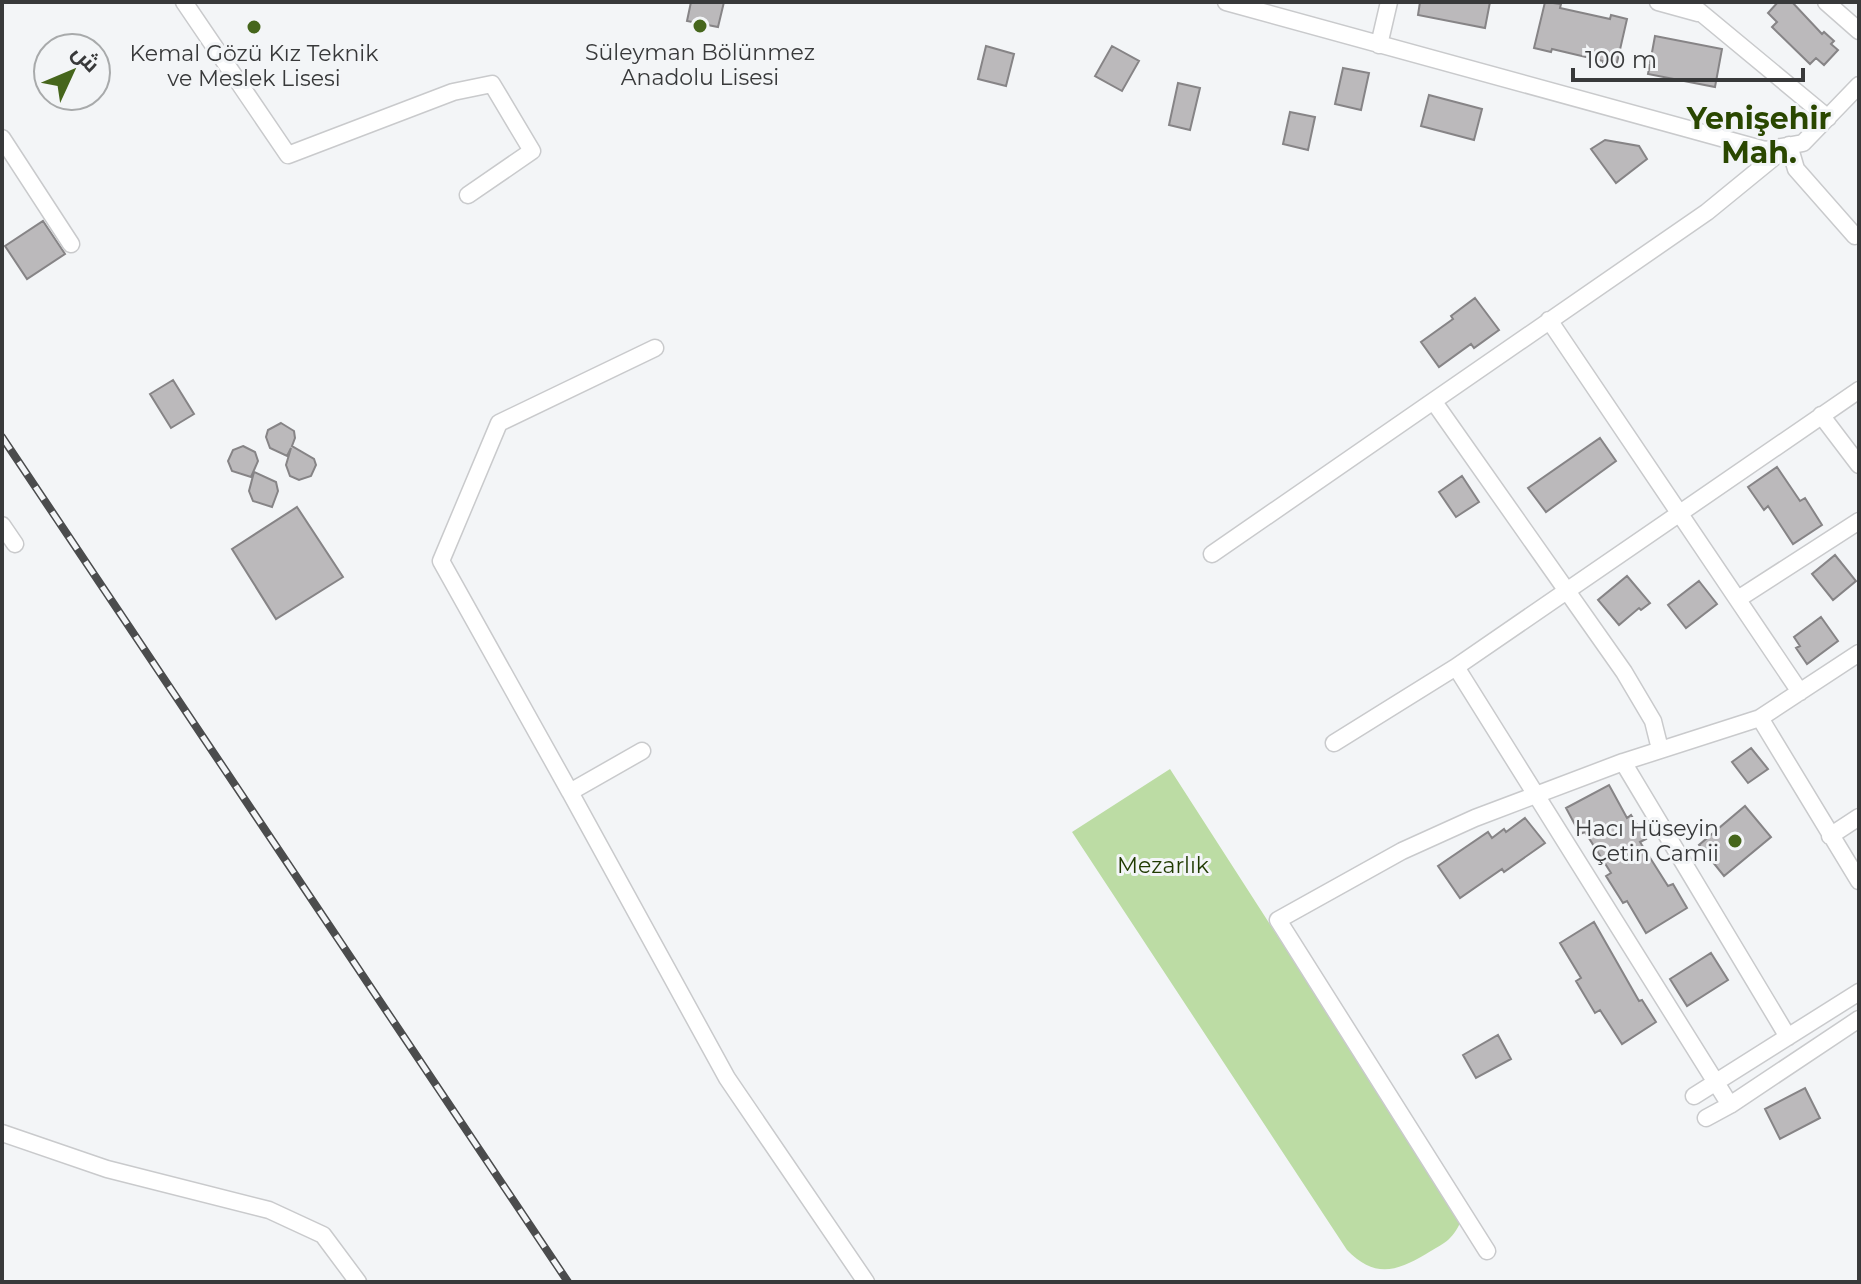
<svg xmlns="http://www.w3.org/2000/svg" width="1861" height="1284" viewBox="0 0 1861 1284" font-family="Montserrat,Cairo,sans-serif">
<rect width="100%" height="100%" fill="#f3f5f7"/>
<path fill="#bcdca4" d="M1170,769L1461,1221C1452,1241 1444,1243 1426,1254C1396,1272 1374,1278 1347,1250L1072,832Z"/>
<path fill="#bbb9bb" stroke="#868486" stroke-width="2" d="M691,2H724L718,27L687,21Z
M1420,2H1490L1485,28L1418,15Z
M1545,2L1561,4L1560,8L1610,19L1611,15L1627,19L1616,67L1603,64V61L1552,49L1551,52L1534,48Z
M1778,2H1792L1822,34L1824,32L1834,41L1831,44L1838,50L1824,65L1816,58L1810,64L1772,27L1777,22L1768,13Z
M1655,36L1722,49L1715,87L1648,74Z
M986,46L1014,54L1006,86L978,79Z
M1112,46L1139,61L1122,91L1095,76Z
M1343,68L1369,73L1361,110L1335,104Z
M1178,83L1200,88L1190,130L1169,125Z
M1429,95L1482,109L1474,140L1421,126Z
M1290,112L1315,117L1308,150L1283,144Z
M1605,140L1639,146L1647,159L1616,183L1591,149Z
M43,221L65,254L27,279L5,246Z
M1475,298L1499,330L1474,348L1471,344L1439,367L1421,342L1453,319L1451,316Z
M173,380L194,414L171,428L150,394Z
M281,423L294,431L295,438L292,446L314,459L316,465L311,476L299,480L290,476L286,465L291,448L287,456L270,448L266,437L268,430Z
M1600,438L1616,461L1546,512L1528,488Z
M243,446L255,452L258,461L251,477L232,471L228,461L233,450Z
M1777,467L1800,501L1805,498L1822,525L1793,544L1768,506L1764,510L1748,487Z
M254,472L276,482L278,491L272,507L253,501L249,491Z
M1462,476L1479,502L1456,517L1439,492Z
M297,507L343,577L276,619L232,549Z
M1835,555L1856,581L1833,600L1812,574Z
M1627,576L1650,603L1641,610L1639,608L1619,625L1598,600Z
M1699,581L1717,604L1686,628L1668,605Z
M1821,617L1838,641L1807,664L1796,648L1800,646L1794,637Z
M1751,748L1768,769L1748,783L1732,762Z
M1609,785L1627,818L1631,815L1646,839L1640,842L1668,886L1673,884L1687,908L1646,933L1627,901L1623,903L1606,876L1611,873L1585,832L1580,834L1566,808Z
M1745,806L1771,837L1724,876L1699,845Z
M1525,818L1545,843L1504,872L1502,869L1460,898L1438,866L1488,832L1492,838L1504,829L1506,832Z
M1594,922L1639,1001L1642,1000L1656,1022L1622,1044L1600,1010L1595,1013L1576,981L1581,978L1560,943Z
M1711,953L1728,980L1687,1006L1670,979Z
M1498,1035L1511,1059L1476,1078L1463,1055Z
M1805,1088L1820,1118L1780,1139L1765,1109Z"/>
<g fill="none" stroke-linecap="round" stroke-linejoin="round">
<g stroke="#c9cacc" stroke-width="19">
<path id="minor" d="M184,2L288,155L453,92L492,84L532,151L468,195
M1226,2L1765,150L1803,143L1859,85
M1658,2L1698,13
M1688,2L1828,118
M1826,2L1859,31
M1379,45L1389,2
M2,138L71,244
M1549,320L1800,692
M1434,402L1624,672L1653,721L1660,749
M1821,415L1859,465
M2,525L15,544
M1212,554L1707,212L1789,145L1796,169L1855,236
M1738,599L1859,521
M1456,667L1730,1105
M1760,718L1859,881
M1334,743L1456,667L1859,390
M642,751L570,792L441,561L499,423L655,348
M1623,762L1788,1037
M570,792L727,1078L866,1282
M1830,836L1859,817
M1694,1096L1859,992
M1706,1118L1730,1105L1859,1019
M2,1133L107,1169L269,1210L323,1235L358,1282
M1487,1251L1278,920L1402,851L1475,818L1623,762L1760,718L1859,653"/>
</g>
<use href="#minor" stroke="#fff" stroke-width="16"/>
<g stroke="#4b4c4d" stroke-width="8">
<path id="rail" d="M2,437L568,1282"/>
</g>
<use href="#rail" stroke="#f3f5f7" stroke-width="5" stroke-dasharray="15" stroke-linecap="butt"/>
</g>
<g fill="#46661c" stroke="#f3f5f7" stroke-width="3">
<circle cx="700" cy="26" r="8"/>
<circle cx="254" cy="27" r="8"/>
<circle cx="1735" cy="841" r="8"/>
</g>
<g text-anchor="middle" stroke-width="6" stroke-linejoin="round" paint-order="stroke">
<g font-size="22" fill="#38393a" stroke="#f3f5f7">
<text x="700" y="60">Süleyman Bölünmez<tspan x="700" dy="25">Anadolu Lisesi</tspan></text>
<text x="254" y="61">Kemal Gözü Kız Teknik<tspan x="254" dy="25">ve Meslek Lisesi</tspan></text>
<text x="1719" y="836" text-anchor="end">Hacı Hüseyin<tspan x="1719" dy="25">Çetin Camii</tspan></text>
</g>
<g font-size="22" fill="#1f3a00" stroke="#f3f5f7">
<text x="1163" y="873">Mezarlık</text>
</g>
<g font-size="30" font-weight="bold" fill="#2a4700" stroke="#f3f5f7">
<text x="1759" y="129">Yenişehir<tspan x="1759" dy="34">Mah.</tspan></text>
</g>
</g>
<rect width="1861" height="1284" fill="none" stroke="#38393a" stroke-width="8"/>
<g transform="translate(72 72) rotate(46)"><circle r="38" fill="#f3f5f7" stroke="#a8aaab" stroke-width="2"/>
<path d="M0-6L14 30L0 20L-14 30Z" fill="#46661c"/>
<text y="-12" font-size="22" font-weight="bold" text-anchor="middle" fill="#38393a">ش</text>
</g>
<path d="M1573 68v12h230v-12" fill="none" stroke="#38393a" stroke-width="4"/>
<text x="1585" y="68" font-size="24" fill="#38393a" stroke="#f3f5f7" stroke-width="6" paint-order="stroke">100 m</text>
</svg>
